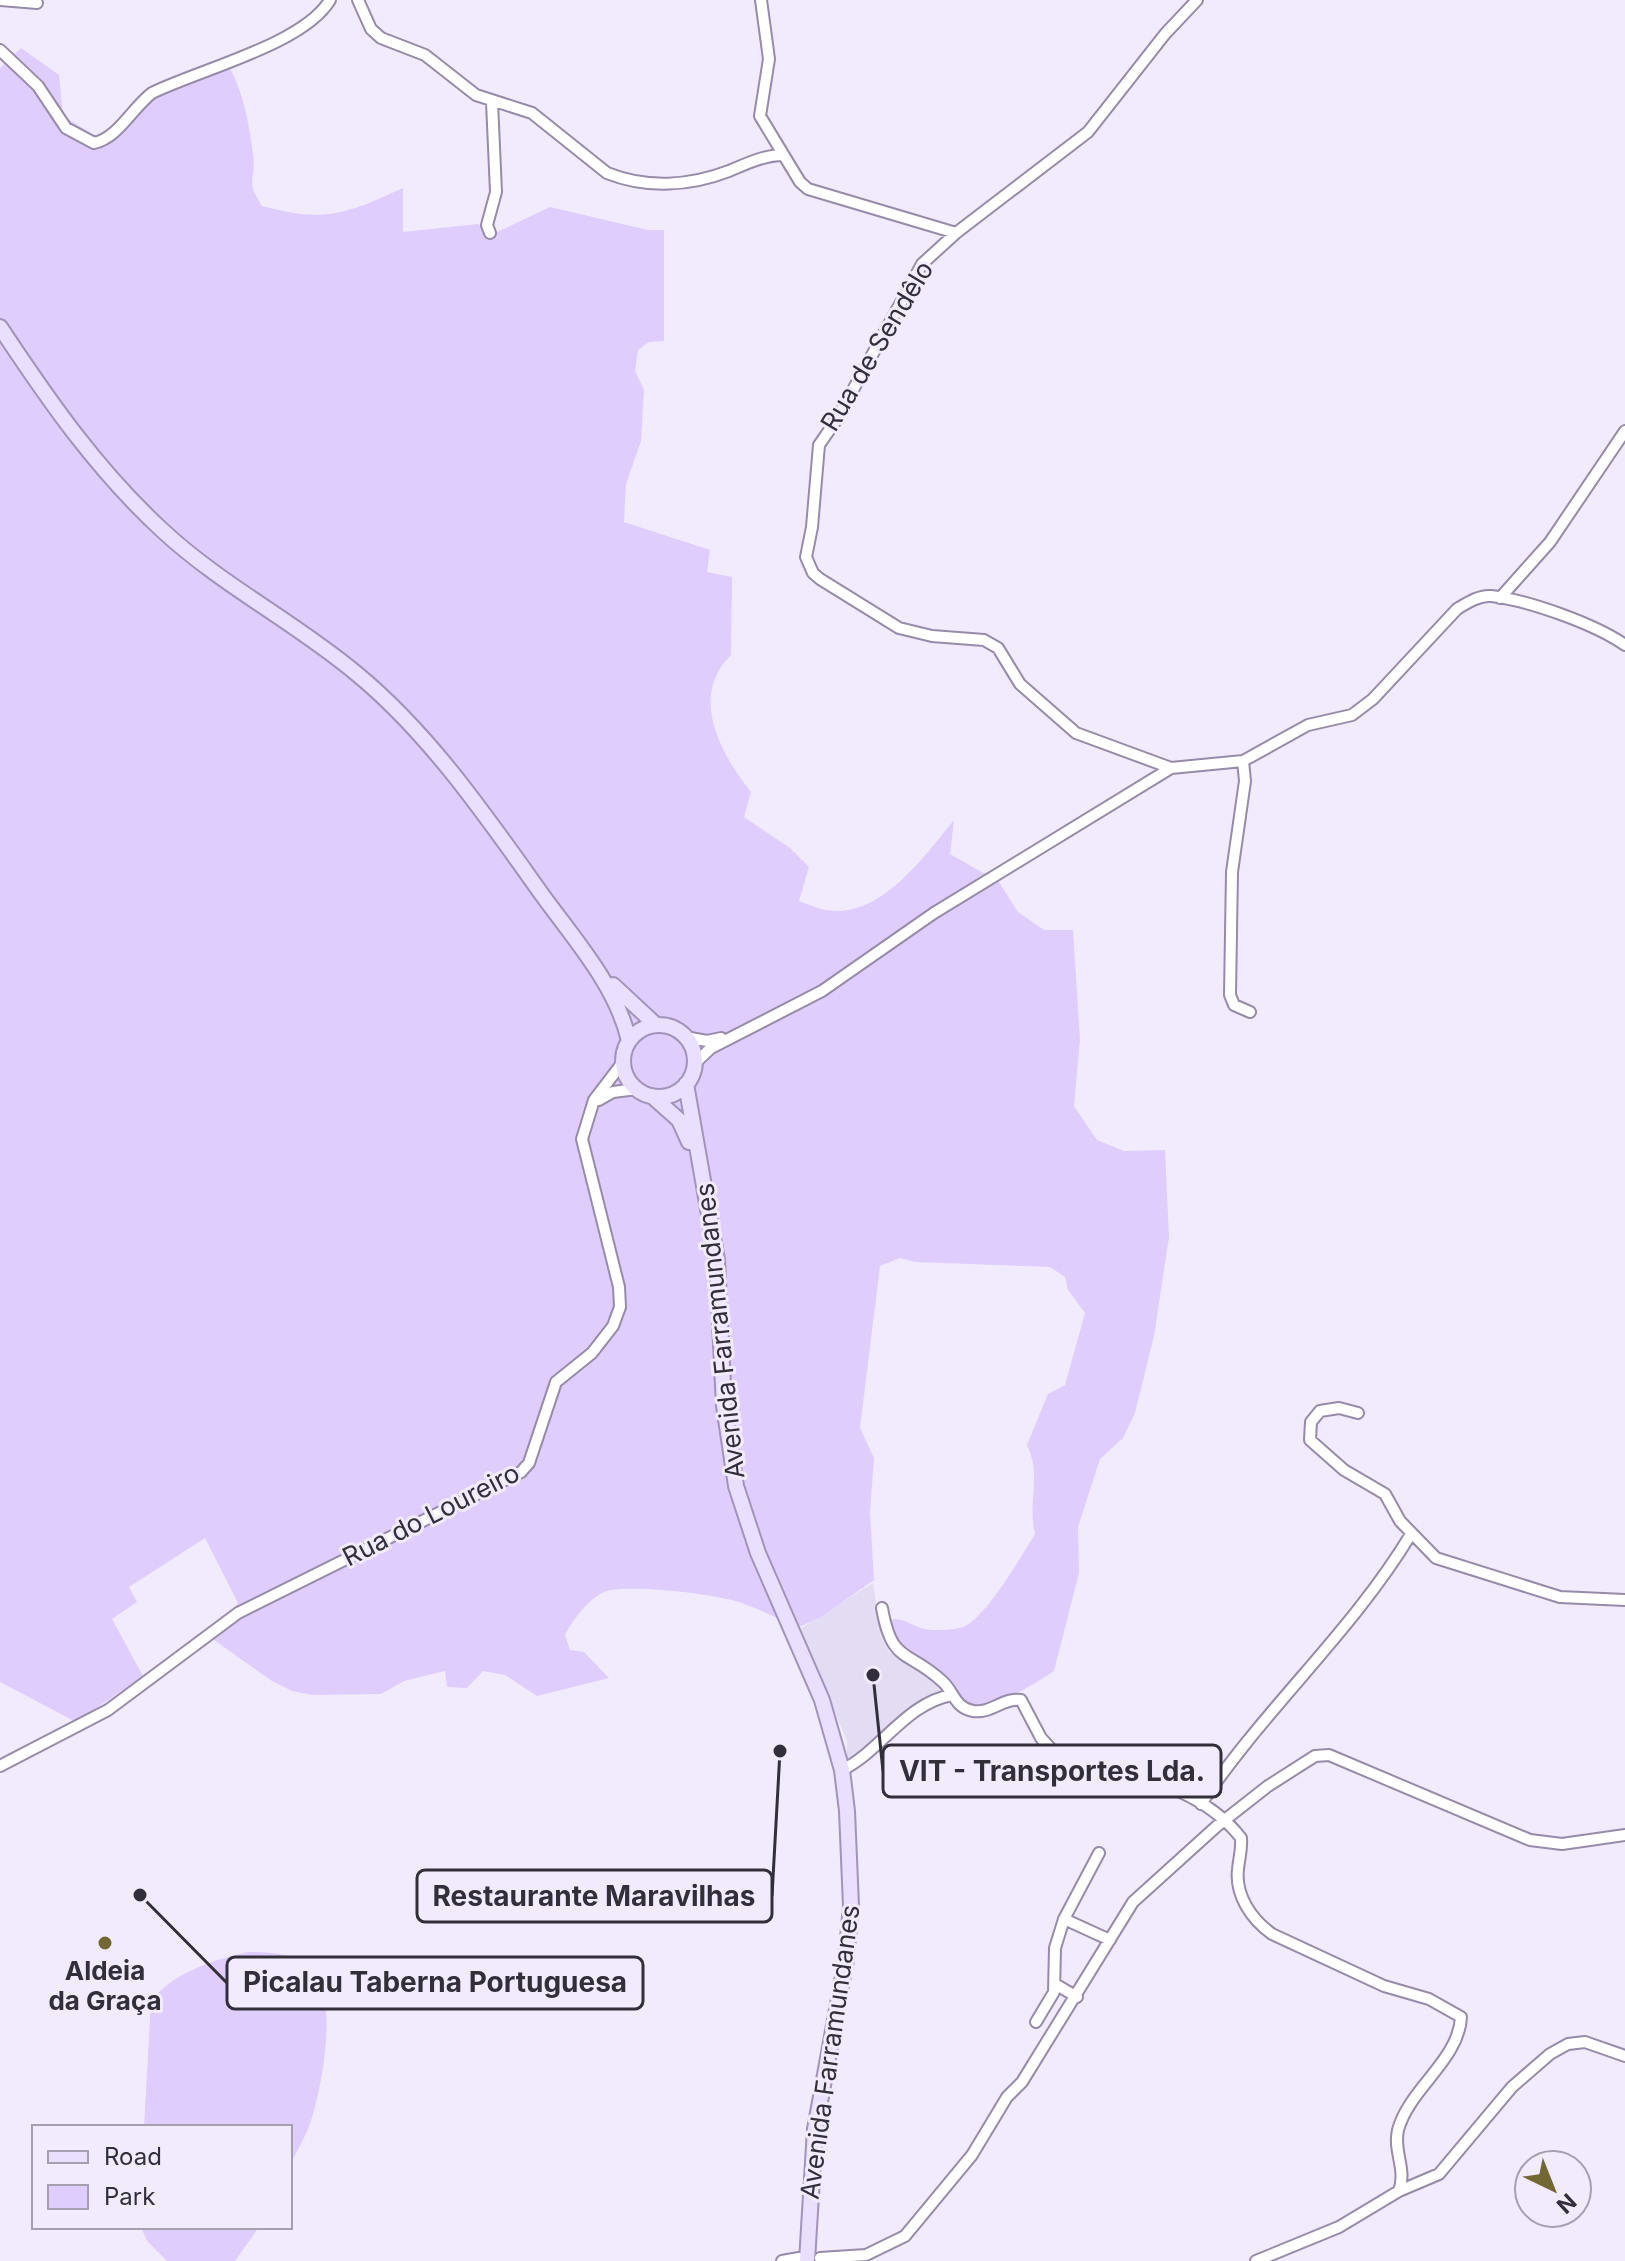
<svg xmlns="http://www.w3.org/2000/svg" width="1625" height="2261" viewBox="0 0 1625 2261" font-family="Inter,sans-serif">
<rect width="100%" height="100%" fill="#f2ebfe"/>
<path fill="#e4dcf2" d="M873,1583L881,1637L889,1652L943,1685L950,1694L936,1696L847,1768V1741L800,1629Z"/>
<path fill="#dfcdfd" d="M21,48L59,75L63,116L96,136L117,123L148,88L184,80L224,59C242,84 249,123 253,154C257,181 244,178 262,206C324,223 346,214 403,188V232L478,224L491,235L550,207L648,230H664V341L649,342L638,350L635,371L644,390L641,441L626,484L624,522L710,550L707,572L732,577L731,655C689,696 720,753 751,792L744,817L790,848L809,867L799,901C812,906 826,912 841,911C888,908 927,853 954,820L950,854L999,882L1018,912L1044,930H1073L1080,1039L1074,1106L1097,1140L1124,1151L1165,1150L1169,1237L1154,1336L1135,1413L1123,1438L1100,1459L1078,1527L1079,1573L1054,1671C1032,1686 994,1709 968,1706C946,1688 884,1649 890,1620C903,1616 913,1627 925,1629C933,1631 955,1630 963,1627C985,1619 1022,1555 1035,1534C1027,1501 1042,1476 1027,1445L1048,1394L1065,1385L1085,1313L1068,1290L1065,1277L1050,1267L915,1262L900,1258L880,1266L860,1428L874,1458L870,1512L874,1580L821,1617L799,1627C780,1620 761,1610 742,1603C718,1594 631,1584 607,1591C590,1596 573,1620 565,1635L570,1650L584,1652L609,1678L537,1696L505,1675L483,1671L467,1688L447,1687L445,1671L404,1681L381,1694L312,1695L292,1691L272,1681L214,1640L211,1636L238,1603L205,1538L129,1587L137,1602L112,1619L143,1676L76,1722L0,1682V68Z
M248,1952C269,1952 297,1953 312,1970C339,1999 322,2086 311,2121C306,2136 297,2151 290,2165V2127H144L151,2001C172,1973 215,1959 248,1952Z
M141,2227H259L235,2261H167L147,2241Z"/>
<g fill="none" stroke-linecap="round" stroke-linejoin="round">
<g stroke="#968ba8" stroke-width="14">
<path id="minor" d="M0,0L37,3
M358,0L371,29L381,38L425,55L476,95L532,113L607,173C647,189 690,186 729,171C746,164 764,155 783,155
M761,0L769,59L760,116L800,182L808,189L956,233
M0,50L38,86L66,128L94,143C118,138 133,107 152,93C201,69 304,44 330,0
M490,233L487,225L496,192L492,102
M1500,598L1550,542L1625,431
M1243,761L1245,781L1232,872L1230,995L1234,1005L1250,1012
M1171,768L1076,733L1020,684L998,648L984,640L932,636L899,628L820,579L813,573L806,557L812,527L819,445L837,419L922,264L956,233L1088,132L1165,34L1197,0
M685,1037L707,1041L721,1038
M695,1063L711,1048L822,991L934,913L1171,768L1243,761L1308,725L1352,715L1373,699L1457,609C1467,603 1479,595 1491,596C1528,600 1595,624 1625,645
M599,1100L613,1092L637,1089
M1358,1413L1339,1408L1320,1411L1311,1422L1310,1440L1344,1470L1385,1494L1400,1521L1436,1558L1560,1597L1625,1600
M882,1608C892,1665 908,1649 943,1682C954,1692 955,1708 973,1711C991,1714 1004,1697 1021,1700L1041,1738L1052,1750C1116,1775 1195,1779 1241,1838C1242,1850 1239,1858 1238,1869C1235,1895 1251,1919 1272,1934L1384,1986L1429,1999L1461,2017C1459,2060 1409,2089 1398,2130C1393,2152 1407,2169 1399,2191
M0,1766L108,1710L238,1613L521,1472L529,1463L556,1382L592,1353L613,1326L620,1307L619,1287L582,1139L594,1100L623,1062
M842,1770C881,1751 906,1703 952,1695
M1201,1804C1264,1709 1352,1632 1411,1534
M1064,1919L1110,1940
M1055,1984L1077,1997
M1036,2022L1054,1992L1055,1948L1064,1919L1099,1853
M820,2258L866,2255L905,2236L972,2155L1007,2097L1022,2082L1133,1902L1217,1826L1268,1786L1315,1756L1329,1755L1530,1840L1562,1844L1625,1835
M782,2261L799,2258
M1256,2261L1339,2227L1399,2191L1439,2174L1512,2087L1550,2054L1568,2044L1585,2042L1625,2056"/>
</g>
<g stroke="#a193b9" stroke-width="18">
<path id="major" d="M0,327C49,401 97,470 162,530C221,585 295,622 357,674C431,735 488,819 543,896C575,940 617,987 629,1041
M613,985L656,1025
M623 1061a36 36 0 1 1 72 0a36 36 0 1 1-72 0Z
M686,1084L717,1260L724,1406L736,1486L758,1553L822,1700L842,1770L847,1811L851,1906L846,1960L815,2129L807,2261
M652,1096L679,1120L689,1142"/>
</g>
<use href="#minor" stroke="#fff" stroke-width="10"/>
<use href="#major" stroke="#ebdffe" stroke-width="14"/>
</g>
<circle fill="#736734" stroke="#f2ebfe" stroke-width="3" cx="105" cy="1943" r="8"/>
<g text-anchor="middle" stroke-width="6" stroke-linejoin="round" paint-order="stroke">
<g font-size="26" fill="#322e3a" stroke="#f2ebfe">
<text transform="translate(877 346) rotate(-59)" y="9">Rua de Sendêlo</text>
<text transform="translate(720 1331) rotate(-96)" y="9">Avenida Farramundanes</text>
<text transform="translate(431 1515) rotate(-27)" y="9">Rua do Loureiro</text>
<text transform="translate(830 2052) rotate(-82)" y="9">Avenida Farramundanes</text>
</g>
<g font-size="26" font-weight="bold" fill="#322e3a" stroke="#f2ebfe">
<text x="105" y="1980">Aldeia<tspan x="105" dy="30">da Graça</tspan></text>
</g>
</g>
<path fill="none" stroke="#322e3a" stroke-width="3" d="M873 1675L883 1771M780 1751L772 1896M140 1895L227 1983"/>
<g fill="#322e3a" stroke="#f2ebfe" stroke-width="3">
<circle cx="873" cy="1675" r="8"/>
<circle cx="780" cy="1751" r="8"/>
<circle cx="140" cy="1895" r="8"/>
</g>
<g fill="#f2ebfe" stroke="#322e3a" stroke-width="3">
<rect x="883" y="1745" width="338" height="52" rx="8"/>
<rect x="417" y="1870" width="355" height="52" rx="8"/>
<rect x="227" y="1957" width="416" height="52" rx="8"/>
</g>
<g font-size="28" text-anchor="middle" font-weight="bold" fill="#322e3a">
<text x="1052" y="1781">VIT - Transportes Lda.</text>
<text x="594" y="1906">Restaurante Maravilhas</text>
<text x="435" y="1992">Picalau Taberna Portuguesa</text>
</g>
<rect x="32" y="2125" width="260" height="104" fill="#f2ebfe" stroke="#a59fb0" stroke-width="2"/>
<rect x="48" y="2151" width="40" height="12" fill="#ebdffe" stroke="#a59fb0" stroke-width="2"/>
<text x="104" y="2165" font-size="24" fill="#322e3a">Road</text>
<rect x="48" y="2185" width="40" height="24" fill="#dfcdfd" stroke="#a59fb0" stroke-width="2"/>
<text x="104" y="2205" font-size="24" fill="#322e3a">Park</text>
<g transform="translate(1553 2189) rotate(137)"><circle r="38" fill="#f2ebfe" stroke="#a59fb0" stroke-width="2"/>
<path d="M0-6L14 30L0 20L-14 30Z" fill="#736734"/>
<text y="-12" font-size="22" font-weight="bold" text-anchor="middle" fill="#322e3a">N</text>
</g>
</svg>
